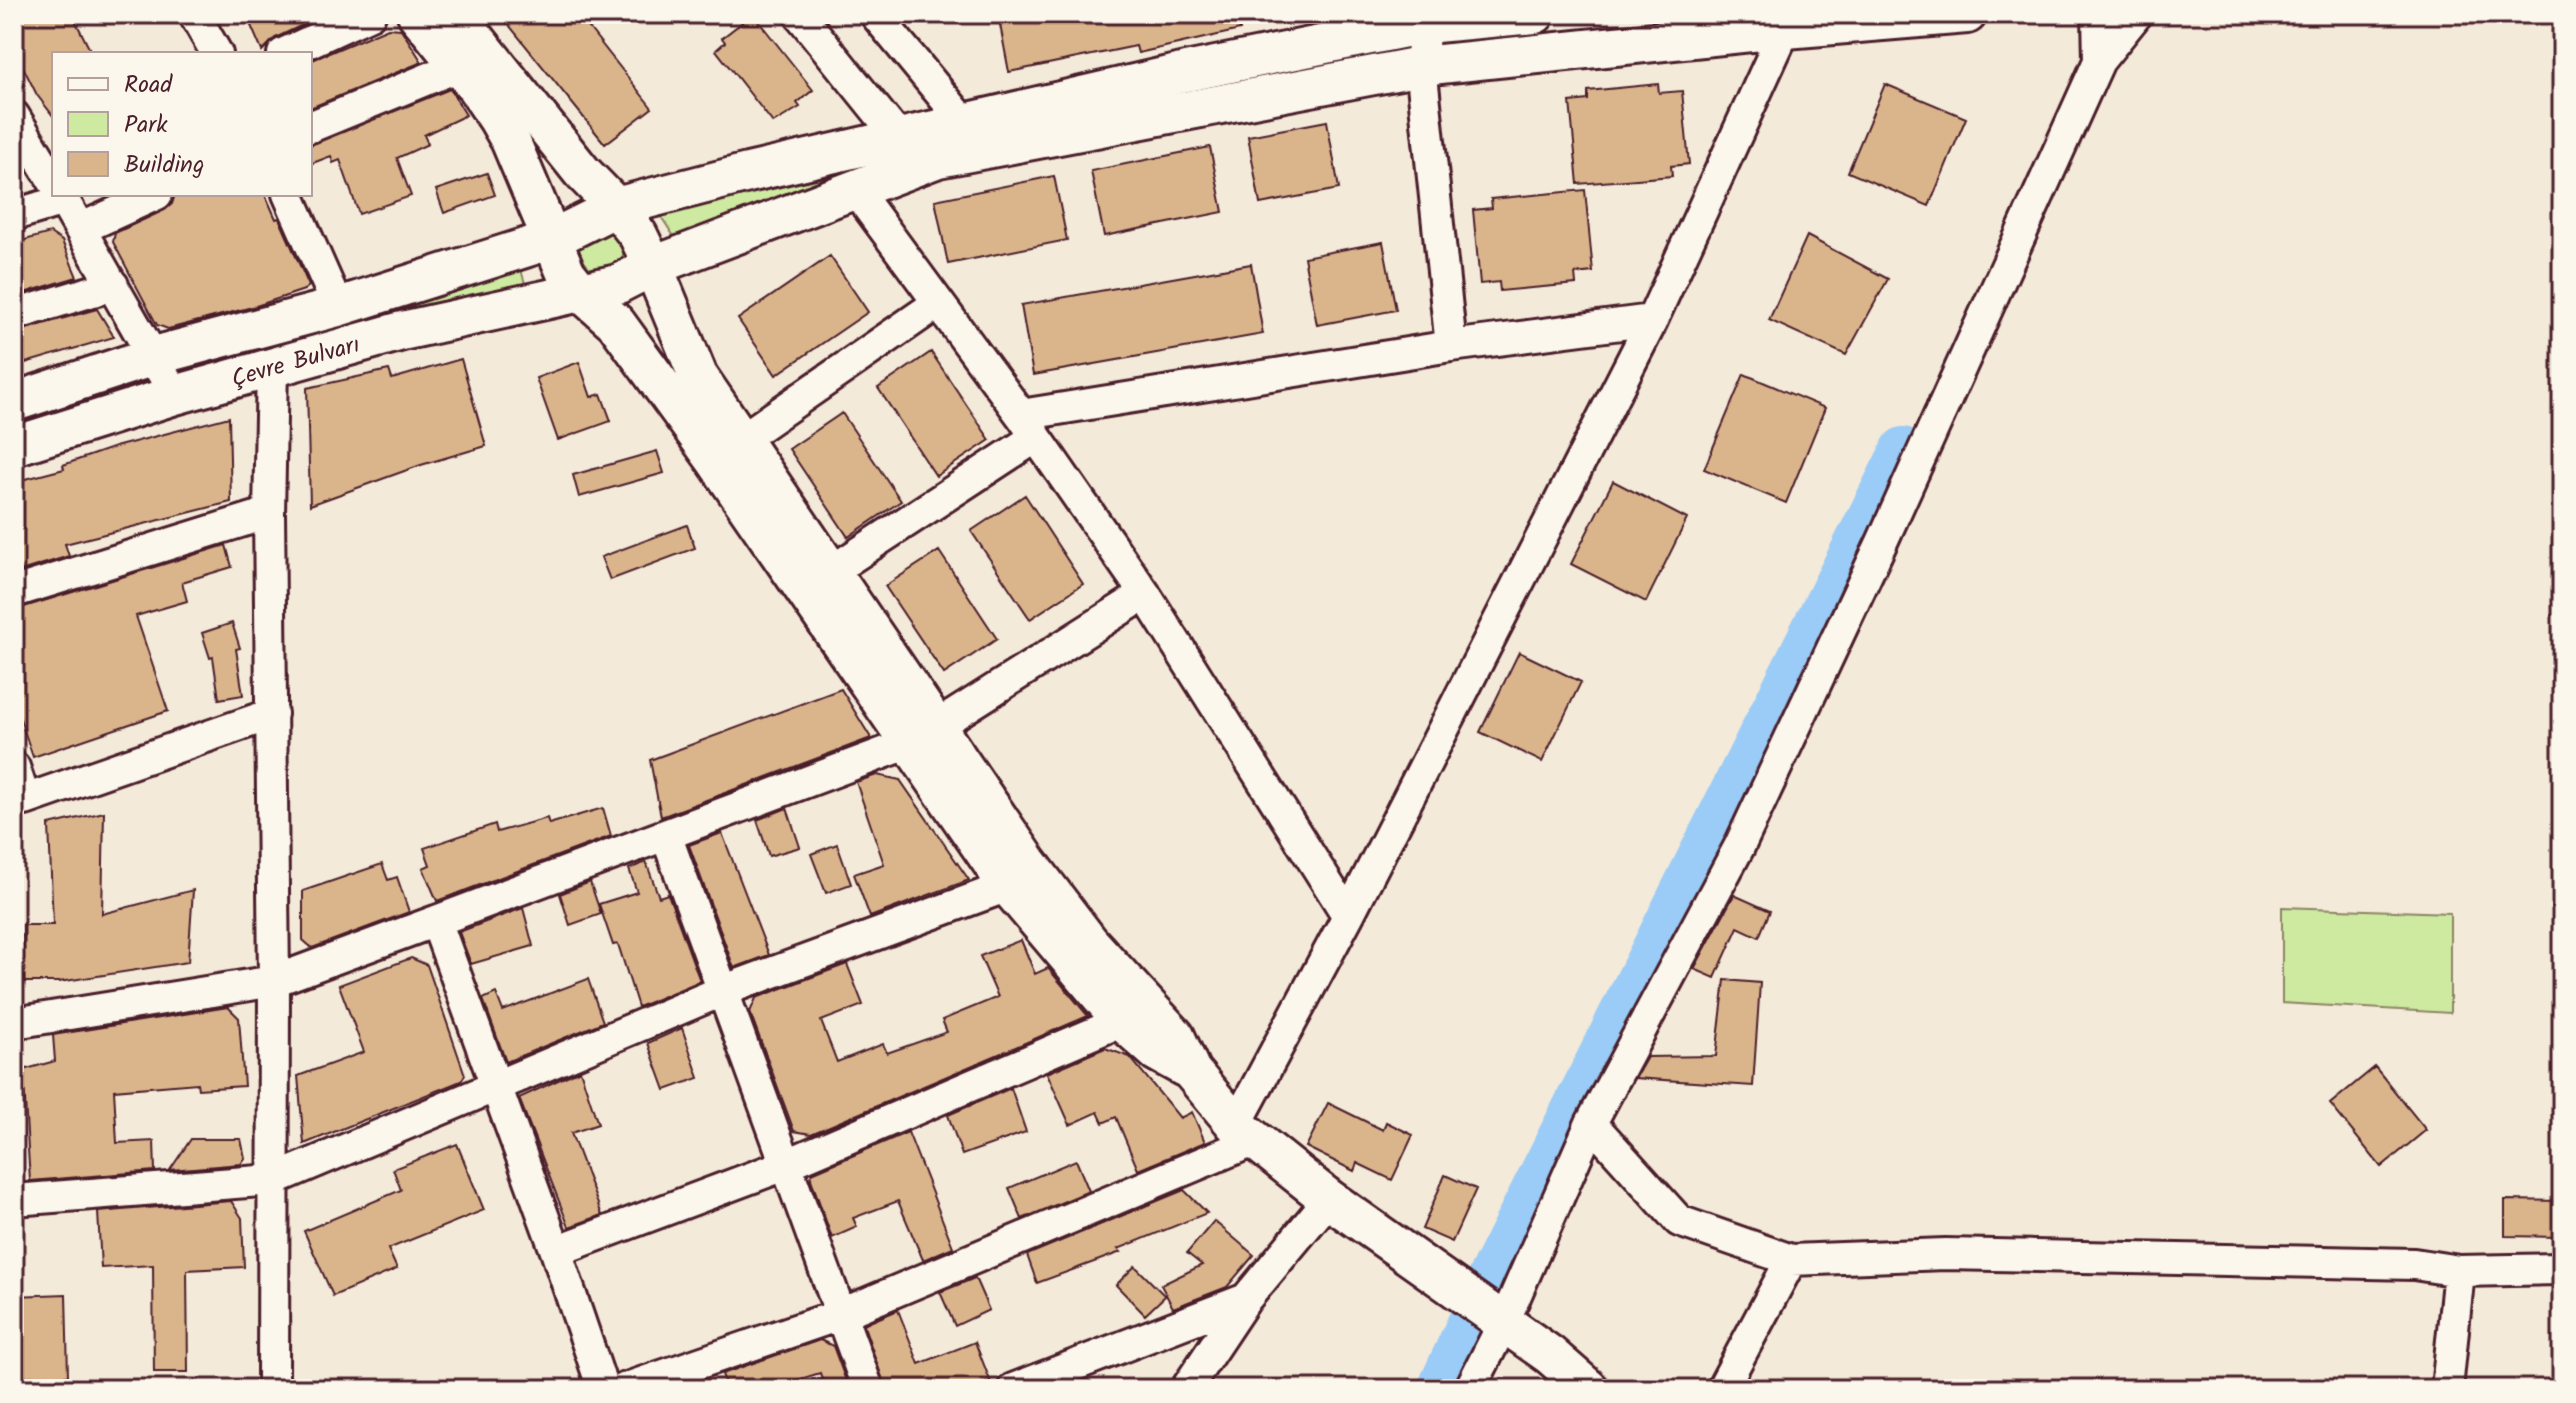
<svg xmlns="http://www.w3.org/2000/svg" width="2576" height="1403" viewBox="0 0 2576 1403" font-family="Kalam,sans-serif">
<rect width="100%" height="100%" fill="#f4ead9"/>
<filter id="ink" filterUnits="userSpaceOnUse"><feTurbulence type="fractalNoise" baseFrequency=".0125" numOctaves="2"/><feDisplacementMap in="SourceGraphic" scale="16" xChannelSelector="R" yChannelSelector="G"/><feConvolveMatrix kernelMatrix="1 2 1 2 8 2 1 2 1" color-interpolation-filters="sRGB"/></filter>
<g filter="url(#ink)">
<path fill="#ceeaa1" stroke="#8c8466" stroke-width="2" d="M880,157L881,167L679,244L660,215Z
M610,231L622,242C626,259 620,265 607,275L584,270L577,250L578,242Z
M521,270L527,290L296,345L294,334Z
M2282,907L2450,913V1013L2282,1003Z"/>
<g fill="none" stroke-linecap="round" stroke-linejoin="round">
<path stroke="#9accf7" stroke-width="44" d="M1485,1286L1903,449
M1439,1389L1469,1323"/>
</g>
<path fill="#dab58c" stroke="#4a1f2b" stroke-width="2" d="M14,14H72L92,54H54V117L37,95L14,49Z
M246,14H308L311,21L275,38L262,51Z
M500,14H578L652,108L605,144Z
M753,14L813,90L797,103L800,107L773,123L716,50L725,42L722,38Z
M998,14H1237L1240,30L1138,53L1136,46L1009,72Z
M388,28L401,29L422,62L310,108V61Z
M1658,84L1659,93L1682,91L1689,164L1671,166L1672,176L1578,184L1570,102L1588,100V91Z
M1885,84L1966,118L1929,206L1848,172Z
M450,89L466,115L424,135L428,144L397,158L411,196L359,214L340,160L333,163L331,156L310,164V145Z
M1327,121L1339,189L1260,204L1248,136Z
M1210,147L1223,212L1104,236L1091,171Z
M487,173L495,195L444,213L436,190Z
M1054,176L1067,240L948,264L935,200Z
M1585,190L1593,272L1575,274L1576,284L1500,291L1499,282L1480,284L1473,210L1492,208L1491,199Z
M175,194H265L276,219L279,218L309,286L304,290L256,306L168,329L157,325L113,242L115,233L165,210L172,204Z
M50,233L62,241L77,277L14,296V243Z
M1807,236L1888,279L1846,355L1769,320Z
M1383,242L1396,310L1317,325L1304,257Z
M830,256L868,312L776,375L738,319Z
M1251,264L1263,334L1033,375L1021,305Z
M97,309L114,337L22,364L20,354L14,356V332Z
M931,352L990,440L936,476L878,388Z
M461,359L486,446L421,465L310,505L307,388L389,370L392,379Z
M579,362L591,397L601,394L611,421L558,440L536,378Z
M1744,374L1825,408L1786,503L1704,469Z
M842,413L901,501L848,537L789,449Z
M229,417L231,502L65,544L69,556L14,573V482L64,469L63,465L115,447Z
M657,451L664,473L579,497L573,475Z
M1613,481L1687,519L1646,602L1571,564Z
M1025,495L1083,584L1030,619L971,531Z
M687,525L695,548L610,580L601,557Z
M226,545L232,567L182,582L187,601L136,616L168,711L33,757L14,701V610Z
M939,551L997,639L944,674L885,586Z
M232,623L240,648L236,649L243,695L219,699L213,657L210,658L202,633Z
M1519,652L1581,682L1542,762L1480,732Z
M841,689L871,738L661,817L650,760Z
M877,775L900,780L969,880L870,917L854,874L884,864L856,782Z
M603,808L611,836L437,901L423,868L430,865L424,848L495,824L497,832L547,818L549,824Z
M787,808L800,847L769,856L757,820Z
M104,812L102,914L193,890L188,962L59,982H24L23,925H53L49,825Z
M722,833L769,955L734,968L689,845Z
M837,844L851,884L826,893L811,854Z
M646,862L659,897L668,894L700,981L638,1007L618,944L613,945L599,904L637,892L629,869Z
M382,864L388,880L397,877L409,912L312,948L303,940V891Z
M590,882L601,914L570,925L560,894Z
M1734,895L1770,911L1759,937L1738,927L1715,978L1694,969Z
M523,908L533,946L471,964L459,932Z
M1021,940L1035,974L1048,968L1088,1016L811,1134L794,1131L750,1012L756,998L847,964L863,1005L821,1021L837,1062L883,1044L887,1053L947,1032L942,1020L998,997L980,956Z
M411,958L427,965L465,1075L461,1081L304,1144L298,1076L364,1052L339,985Z
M588,979L603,1022L506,1062L483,999L496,993L503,1011Z
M1725,980L1760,983L1753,1086L1635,1078L1647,1057L1716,1056Z
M228,1007L239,1018L244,1086L198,1089L197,1083L114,1090L117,1143L154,1141L155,1171L30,1181L23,1070L55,1061L53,1035Z
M682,1028L699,1078L665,1090L648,1043Z
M1105,1048L1130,1057L1180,1118L1192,1112L1205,1142L1138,1170L1116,1117L1103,1123L1098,1112L1070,1125L1047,1073Z
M2375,1067L2426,1130L2381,1167L2330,1104Z
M580,1070L598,1124L571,1133L602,1215L569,1227L519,1098Z
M1011,1088L1026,1132L962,1155L948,1115Z
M1328,1103L1383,1130L1386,1122L1413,1135L1392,1180L1357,1163L1354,1171L1306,1147Z
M908,1132L953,1247L923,1260L898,1201L853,1218L857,1227L832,1238L811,1179L812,1173Z
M191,1139H241L245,1158L241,1164L170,1170Z
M457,1144L484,1210L388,1249L397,1269L333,1296L304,1231L401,1190L393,1169Z
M1076,1160L1089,1191L1022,1219L1009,1188Z
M1445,1175L1476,1189L1452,1242L1422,1229Z
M1184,1190L1207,1213L1118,1249L1121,1252L1037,1283L1027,1255Z
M2505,1200L2562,1201V1237L2505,1236Z
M231,1201L242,1218L244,1267L187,1270L188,1372H154L153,1265L101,1268L98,1212Z
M1214,1221L1254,1255L1227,1287L1173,1308L1161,1285L1202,1265L1187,1253Z
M1135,1266L1165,1296L1145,1315L1116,1285Z
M975,1278L989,1310L955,1326L940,1292Z
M66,1294L68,1376L14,1377V1296Z
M898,1310L919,1364L975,1342L991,1383L974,1389H886L864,1326L865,1324Z
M820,1340L833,1346L849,1389H825L820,1373L768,1389H727L722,1374Z"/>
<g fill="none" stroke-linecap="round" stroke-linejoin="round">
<g stroke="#4a1f2b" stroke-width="36">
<path id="minor" d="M194,14L217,54
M799,14L899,138
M875,14L965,123
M1424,14L1425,24L1421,66L1451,346
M2098,14L2099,61
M283,54L370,14
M14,116L54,182
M310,127L459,66
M854,188L1021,415L1145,594L1348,916
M60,194L175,395
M288,194L338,307
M14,215L64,200
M80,229L157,194
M14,315L113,285
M272,368L269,513L274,981L273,1389
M1021,415L1451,346L1652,320
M723,452L938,303
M813,583L1036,437
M14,592L269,513
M14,767L25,800L272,714
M666,835L868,1389
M436,921L910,743L1145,594
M14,1023L274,981L436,921L556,1251L603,1389
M1591,1123L1679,1221L1791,1260L1945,1254L2414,1264L2459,1271L2562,1269
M1236,1125L1348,916L1649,327L1785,29
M14,1200L273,1180L722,991L1008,886
M556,1251L785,1165L1122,1021
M624,1389L839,1315L1256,1140
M1013,1389L1246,1299
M1186,1389L1246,1299L1329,1199
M1470,1389L1504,1322L1591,1123L1739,847L1882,542L2099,61L2137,14
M1722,1389L1791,1260
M2447,1389L2459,1271"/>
</g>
<g stroke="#4a1f2b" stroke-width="44">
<g id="major">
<path d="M417,14L474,84L498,119L510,140L566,273L582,293L616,323L714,458L1008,886L1122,1021L1157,1052L1184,1067"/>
<path d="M456,14L582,172L616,207L638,235L653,266L698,376L1028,862L1089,942L1175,1036L1191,1071L1236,1125L1329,1199L1550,1355L1589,1389"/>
<path d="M14,402L154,356L338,307L550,240L616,207L748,173L1186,72L1425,24L1535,14"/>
<path id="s1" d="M14,446L175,395L402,331L618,284L653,266L938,158L1421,66L1751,32L1967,14"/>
</g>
</g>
<use href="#minor" stroke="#fbf7ec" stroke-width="30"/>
<use href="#major" stroke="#fbf7ec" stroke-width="38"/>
</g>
</g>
<g text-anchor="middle" stroke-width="6" stroke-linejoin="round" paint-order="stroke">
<g font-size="24" fill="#4a1f2b" stroke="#fbf7ec">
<text dy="8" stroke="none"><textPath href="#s1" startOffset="294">Çevre Bulvarı</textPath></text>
</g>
</g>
<rect width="2576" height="1403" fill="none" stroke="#fbf7ec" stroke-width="48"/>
<rect x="24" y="24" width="2528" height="1355" fill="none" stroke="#4a1f2b" stroke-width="3" filter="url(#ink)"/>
<rect x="52" y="52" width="260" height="144" fill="#fbf7ec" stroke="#b4a19f" stroke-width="2"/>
<rect x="68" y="78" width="40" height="12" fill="#fbf7ec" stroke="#b4a19f" stroke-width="2"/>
<text x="124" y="92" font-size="24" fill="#4a1f2b">Road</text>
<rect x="68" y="112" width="40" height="24" fill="#ceeaa1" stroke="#b4a19f" stroke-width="2"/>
<text x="124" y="132" font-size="24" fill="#4a1f2b">Park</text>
<rect x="68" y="152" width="40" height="24" fill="#dab58c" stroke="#b4a19f" stroke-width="2"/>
<text x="124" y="172" font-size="24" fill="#4a1f2b">Building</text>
</svg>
